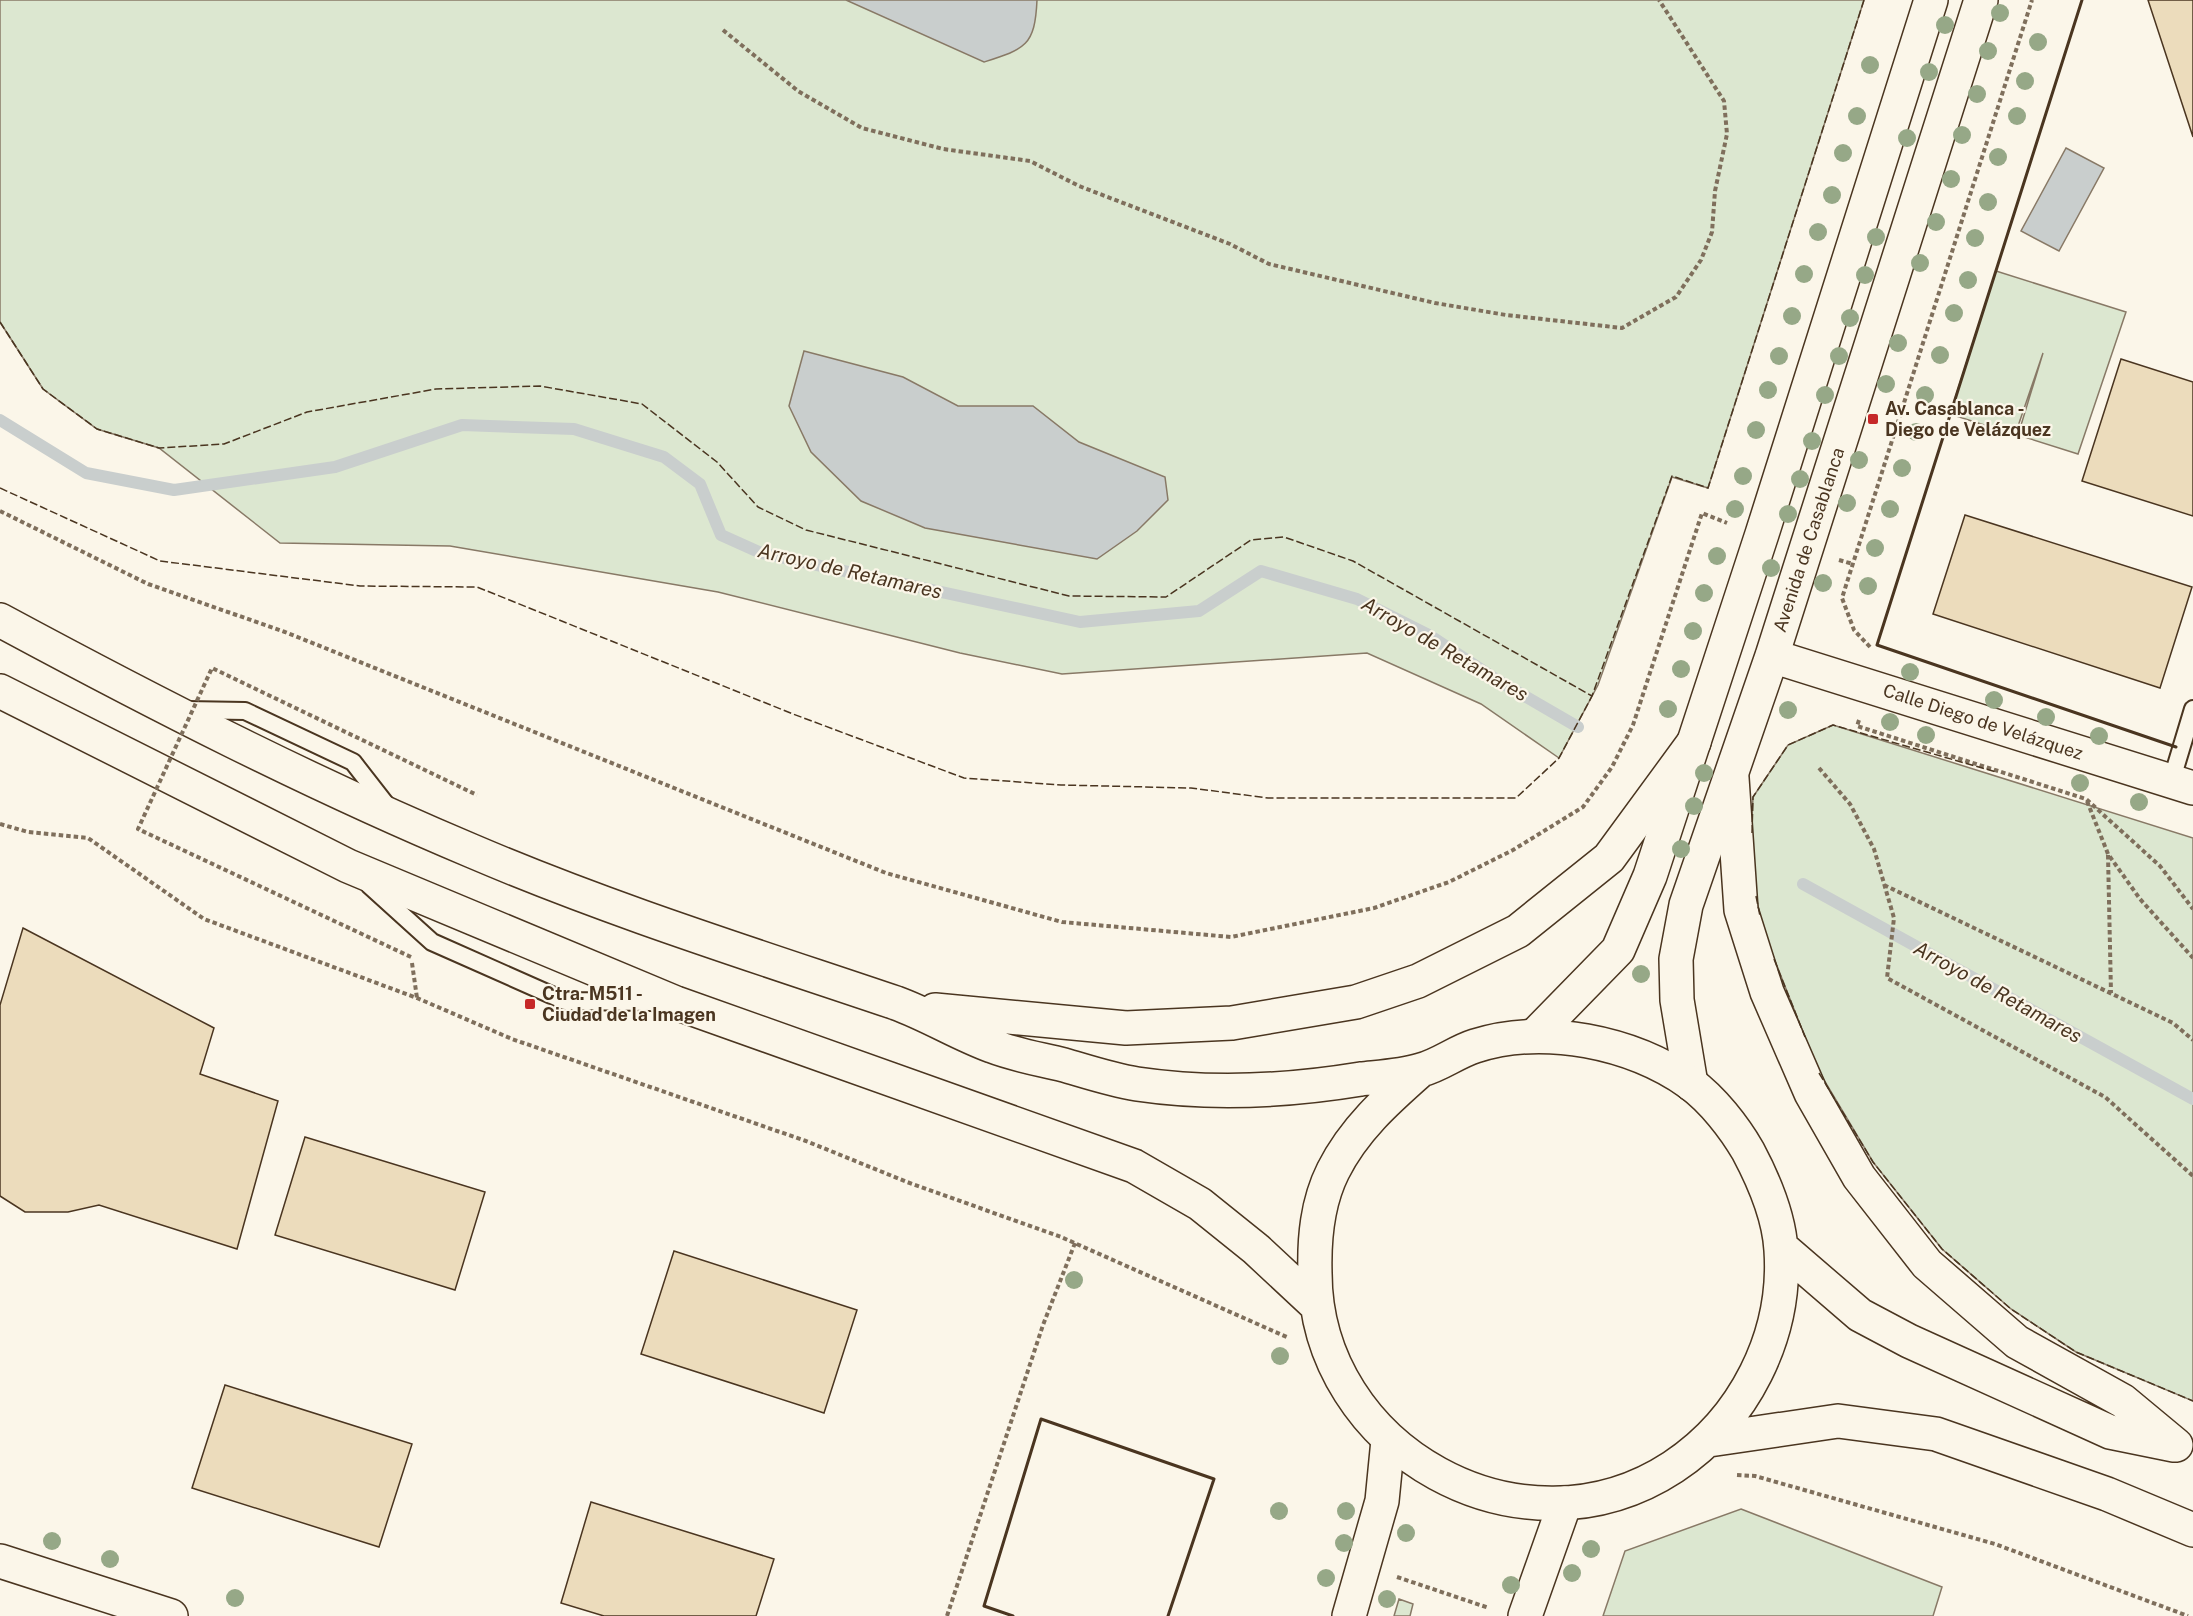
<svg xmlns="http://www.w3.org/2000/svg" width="2193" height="1616" viewBox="0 0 2193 1616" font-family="'Public Sans',sans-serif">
<rect width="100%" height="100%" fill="#fbf6e9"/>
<path fill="#dce7d0" stroke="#887966" stroke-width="1.5" d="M0,0H1864L1708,488L1672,477L1598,685L1559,758L1481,704L1367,653L1062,674L960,653L718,592L450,546L280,543L159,448L97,429L43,389L0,322Z
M1996,271L2126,312L2078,454L2018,435L2043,353L2015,435L1950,414Z
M1833,725L2193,838V1401L2076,1352L2011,1309L1942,1249L1873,1162L1818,1070L1762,928L1750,861L1753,797L1788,745Z
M1741,1509L1942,1587L1933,1616H1603L1625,1551Z
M1399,1599L1413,1604L1410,1616H1394Z"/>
<path fill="#c9cecd" stroke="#887966" stroke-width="1.5" d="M846,0H1037C1035,46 1025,49 984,62Z
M2066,148L2104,168L2059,251L2021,231Z
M804,351L903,377L958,406H1033L1079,442L1165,477L1168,500L1137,531L1097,559L925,528L861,501L811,452L789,406Z"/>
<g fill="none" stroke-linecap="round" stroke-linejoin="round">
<path stroke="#c9cecd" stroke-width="12" d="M0,420L86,473L174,490L335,467L462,425L574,429L664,457L700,484L721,535L761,553L1080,622L1199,611L1261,571L1357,599L1429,635L1497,680L1578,727
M1803,884L2193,1099"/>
</g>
<path fill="#ecdcbc" stroke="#4a3520" stroke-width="1.5" d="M2148,0H2193V137Z
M2121,359L2193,382V516L2082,481Z
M1965,515L2192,587L2160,688L1933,614Z
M23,928L214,1028L200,1074L278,1101L237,1249L99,1205L68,1212H25L0,1196V1005Z
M305,1137L485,1192L455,1290L275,1235Z
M674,1251L857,1310L824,1413L641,1354Z
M225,1385L412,1444L379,1547L192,1488Z
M591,1502L774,1559L756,1616H604L561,1603Z"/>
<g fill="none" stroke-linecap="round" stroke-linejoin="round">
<g stroke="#4a3520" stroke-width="20">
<path id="lane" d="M186,710L245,711L353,762L388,807
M2171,782L2193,709
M369,885L432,942L565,1001L651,1002"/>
</g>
<g stroke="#4a3520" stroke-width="36">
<path id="street" d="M1772,656L2193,788
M1535,1035L1618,950L1650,876L1762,534L1931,0
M1691,1084L1677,1000L1676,959L1686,905L1772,656L1981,0
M0,1561L171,1616
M1349,1616L1382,1501L1388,1440
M1525,1616L1565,1503"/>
</g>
<g stroke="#4a3520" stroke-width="36">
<path id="highway" d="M0,620C154,703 310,783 472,851C610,910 754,955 896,1003C929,1015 959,1034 992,1046C1015,1055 1040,1059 1064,1065C1088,1072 1112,1080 1137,1084C1211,1095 1288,1091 1361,1079C1380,1077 1402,1076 1421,1070C1440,1065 1456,1052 1475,1046C1544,1024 1632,1042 1690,1083C1713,1100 1734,1127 1748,1151C1764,1181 1779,1215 1781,1250C1787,1336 1744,1420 1673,1467C1522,1566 1315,1450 1315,1273C1314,1238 1317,1203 1333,1171C1354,1129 1387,1100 1421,1070
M0,691L348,866L676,1003L1134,1166L1200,1204L1256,1249L1315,1304
M1732,778L1741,910L1767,992L1811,1093L1859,1177L1927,1264L2017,1342L2123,1401L2176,1445
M935,1010L1126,1028L1232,1023L1356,1002L1418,981L1518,931L1609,858L1694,742
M1781,1247L1860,1315L1909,1341L2110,1432L2174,1445
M1709,1440L1838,1421L1936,1434L2107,1494L2193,1530"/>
</g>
<path stroke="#7f6f5c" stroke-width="4" stroke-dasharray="4.5 3" stroke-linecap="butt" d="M723,30L798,91L862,128L943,149L1030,161L1079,186L1230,244L1269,264L1435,303L1506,315L1622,328L1676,297L1701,260L1712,232L1715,191L1727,134L1724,101L1659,0
M0,511L148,584L285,632L886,873L1062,922L1231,937L1374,908L1449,882L1513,850L1583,807L1612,767L1633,725L1702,513L1727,523
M1839,560L1853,564
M1870,647L1854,630L1842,598L2032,0
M1859,720L1857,726L2086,799L2160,866L2193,909
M1819,768L1850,804L1874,849L1894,918L1887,978L2105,1097L2193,1176
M2087,801L2108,854L2140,899L2193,958
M0,824L28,832L88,838L204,919L417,998L512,1039L806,1141L907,1182L1061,1237L1289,1338
M2108,855L2111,993
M1884,885L2173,1023L2193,1040
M412,963L417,998
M1737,1475L1755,1476L1995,1544L2188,1616
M1397,1577L1489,1608
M947,1616L1043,1325L1075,1243"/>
<use href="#lane" stroke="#fbf6e9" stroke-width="16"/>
<use href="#street" stroke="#fbf6e9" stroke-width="33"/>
<use href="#highway" stroke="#fbf6e9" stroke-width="33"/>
<path stroke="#7f6f5c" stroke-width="4" stroke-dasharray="4.5 3" stroke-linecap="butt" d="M411,957L138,829L212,668L477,795"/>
<path stroke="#4a3520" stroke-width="1.5" stroke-dasharray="8 3" stroke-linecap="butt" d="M0,322L43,389L97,429L159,448L224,444L307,412L436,389L540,386L642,404L717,462L758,507L806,530L1069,596L1166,597L1251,540L1284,537L1353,561L1592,696L1672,476L1708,488L1864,0
M0,488L160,561L360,586L477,587L793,714L964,778L1061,785L1191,788L1268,798H1516L1559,758L1592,696
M1752,833L1753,797L1788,745L1833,725L1996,772
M1756,896L1760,916
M1774,959L1805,1037
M1819,1073L1873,1162L1942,1249L2011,1309L2076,1352L2193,1401"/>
<path stroke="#4a3520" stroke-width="3" d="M2082,0L1877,645L2176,747
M1013,1616L984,1606L1041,1419L1214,1479L1168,1616"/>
</g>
<g fill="#96a887">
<circle cx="2000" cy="13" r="9"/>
<circle cx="1945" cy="25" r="9"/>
<circle cx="2038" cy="42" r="9"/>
<circle cx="1988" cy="51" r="9"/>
<circle cx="1870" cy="65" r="9"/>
<circle cx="1929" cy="72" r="9"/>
<circle cx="2025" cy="81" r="9"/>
<circle cx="1977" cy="94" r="9"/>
<circle cx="1857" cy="116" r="9"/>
<circle cx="2017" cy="116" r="9"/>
<circle cx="1962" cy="135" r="9"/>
<circle cx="1907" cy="138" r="9"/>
<circle cx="1843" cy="153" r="9"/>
<circle cx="1998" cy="157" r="9"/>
<circle cx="1951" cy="179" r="9"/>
<circle cx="1832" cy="195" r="9"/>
<circle cx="1988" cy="202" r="9"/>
<circle cx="1936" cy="222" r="9"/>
<circle cx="1818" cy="232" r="9"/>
<circle cx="1876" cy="237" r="9"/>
<circle cx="1975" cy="238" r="9"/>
<circle cx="1920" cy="263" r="9"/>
<circle cx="1804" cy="274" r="9"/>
<circle cx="1865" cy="275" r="9"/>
<circle cx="1968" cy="280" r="9"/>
<circle cx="1954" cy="313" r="9"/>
<circle cx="1792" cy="316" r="9"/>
<circle cx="1850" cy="318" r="9"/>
<circle cx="1898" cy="343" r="9"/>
<circle cx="1940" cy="355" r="9"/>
<circle cx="1779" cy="356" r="9"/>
<circle cx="1839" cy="356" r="9"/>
<circle cx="1886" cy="384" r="9"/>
<circle cx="1768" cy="390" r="9"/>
<circle cx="1825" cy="395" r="9"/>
<circle cx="1925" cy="395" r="9"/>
<circle cx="1756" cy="430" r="9"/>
<circle cx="1916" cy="432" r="9"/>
<circle cx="1812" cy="441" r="9"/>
<circle cx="1859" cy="460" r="9"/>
<circle cx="1902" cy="468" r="9"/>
<circle cx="1743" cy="476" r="9"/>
<circle cx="1800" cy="479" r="9"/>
<circle cx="1847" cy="503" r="9"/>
<circle cx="1735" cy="509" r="9"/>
<circle cx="1890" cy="509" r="9"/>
<circle cx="1788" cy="514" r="9"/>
<circle cx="1875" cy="548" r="9"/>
<circle cx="1717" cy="556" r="9"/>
<circle cx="1771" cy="568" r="9"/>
<circle cx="1823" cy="583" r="9"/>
<circle cx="1868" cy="586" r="9"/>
<circle cx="1704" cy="593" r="9"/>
<circle cx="1693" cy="631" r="9"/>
<circle cx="1681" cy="669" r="9"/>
<circle cx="1910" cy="672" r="9"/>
<circle cx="1994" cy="700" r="9"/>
<circle cx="1668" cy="709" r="9"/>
<circle cx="1788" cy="710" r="9"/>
<circle cx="2046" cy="717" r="9"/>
<circle cx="1890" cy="722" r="9"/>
<circle cx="1926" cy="735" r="9"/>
<circle cx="2099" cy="736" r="9"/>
<circle cx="1704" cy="773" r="9"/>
<circle cx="2080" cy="783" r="9"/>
<circle cx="2139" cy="802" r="9"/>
<circle cx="1694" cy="806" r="9"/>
<circle cx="1681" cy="849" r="9"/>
<circle cx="1641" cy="974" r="9"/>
<circle cx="1074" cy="1280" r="9"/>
<circle cx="1280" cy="1356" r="9"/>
<circle cx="1279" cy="1511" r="9"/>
<circle cx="1346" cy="1511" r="9"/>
<circle cx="1406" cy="1533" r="9"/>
<circle cx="52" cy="1541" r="9"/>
<circle cx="1344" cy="1543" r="9"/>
<circle cx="1591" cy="1549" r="9"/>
<circle cx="110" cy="1559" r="9"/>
<circle cx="1572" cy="1573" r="9"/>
<circle cx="1326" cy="1578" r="9"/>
<circle cx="1511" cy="1585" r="9"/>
<circle cx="235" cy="1598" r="9"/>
<circle cx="1387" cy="1599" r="9"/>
</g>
<g fill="#c62828" stroke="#fbf6e9" stroke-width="2">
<rect x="1867" y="413" width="12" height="12" rx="3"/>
<rect x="524" y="998" width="12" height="12" rx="3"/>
</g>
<g text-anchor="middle" stroke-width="4.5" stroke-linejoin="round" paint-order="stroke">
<g font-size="18" font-weight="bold" fill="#4a3520" stroke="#fbf6e9" text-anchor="start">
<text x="1885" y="415">Av. Casablanca -<tspan x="1885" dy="21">Diego de Velázquez</tspan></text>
<text x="542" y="1000">Ctra. M511 -<tspan x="542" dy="21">Ciudad de la Imagen</tspan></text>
</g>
<g font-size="18" fill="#4a3520" stroke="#fbf6e9">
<text transform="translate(1809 540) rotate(-72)" y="6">Avenida de Casablanca</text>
<text transform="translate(1983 722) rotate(18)" y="6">Calle Diego de Velázquez</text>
</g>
<g font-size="20" font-style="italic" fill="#4a3520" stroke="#fbf6e9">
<text transform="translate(850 571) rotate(13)" y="7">Arroyo de Retamares</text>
<text transform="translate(1445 649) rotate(30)" y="7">Arroyo de Retamares</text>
<text transform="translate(1998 992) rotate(29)" y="7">Arroyo de Retamares</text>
</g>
</g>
</svg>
